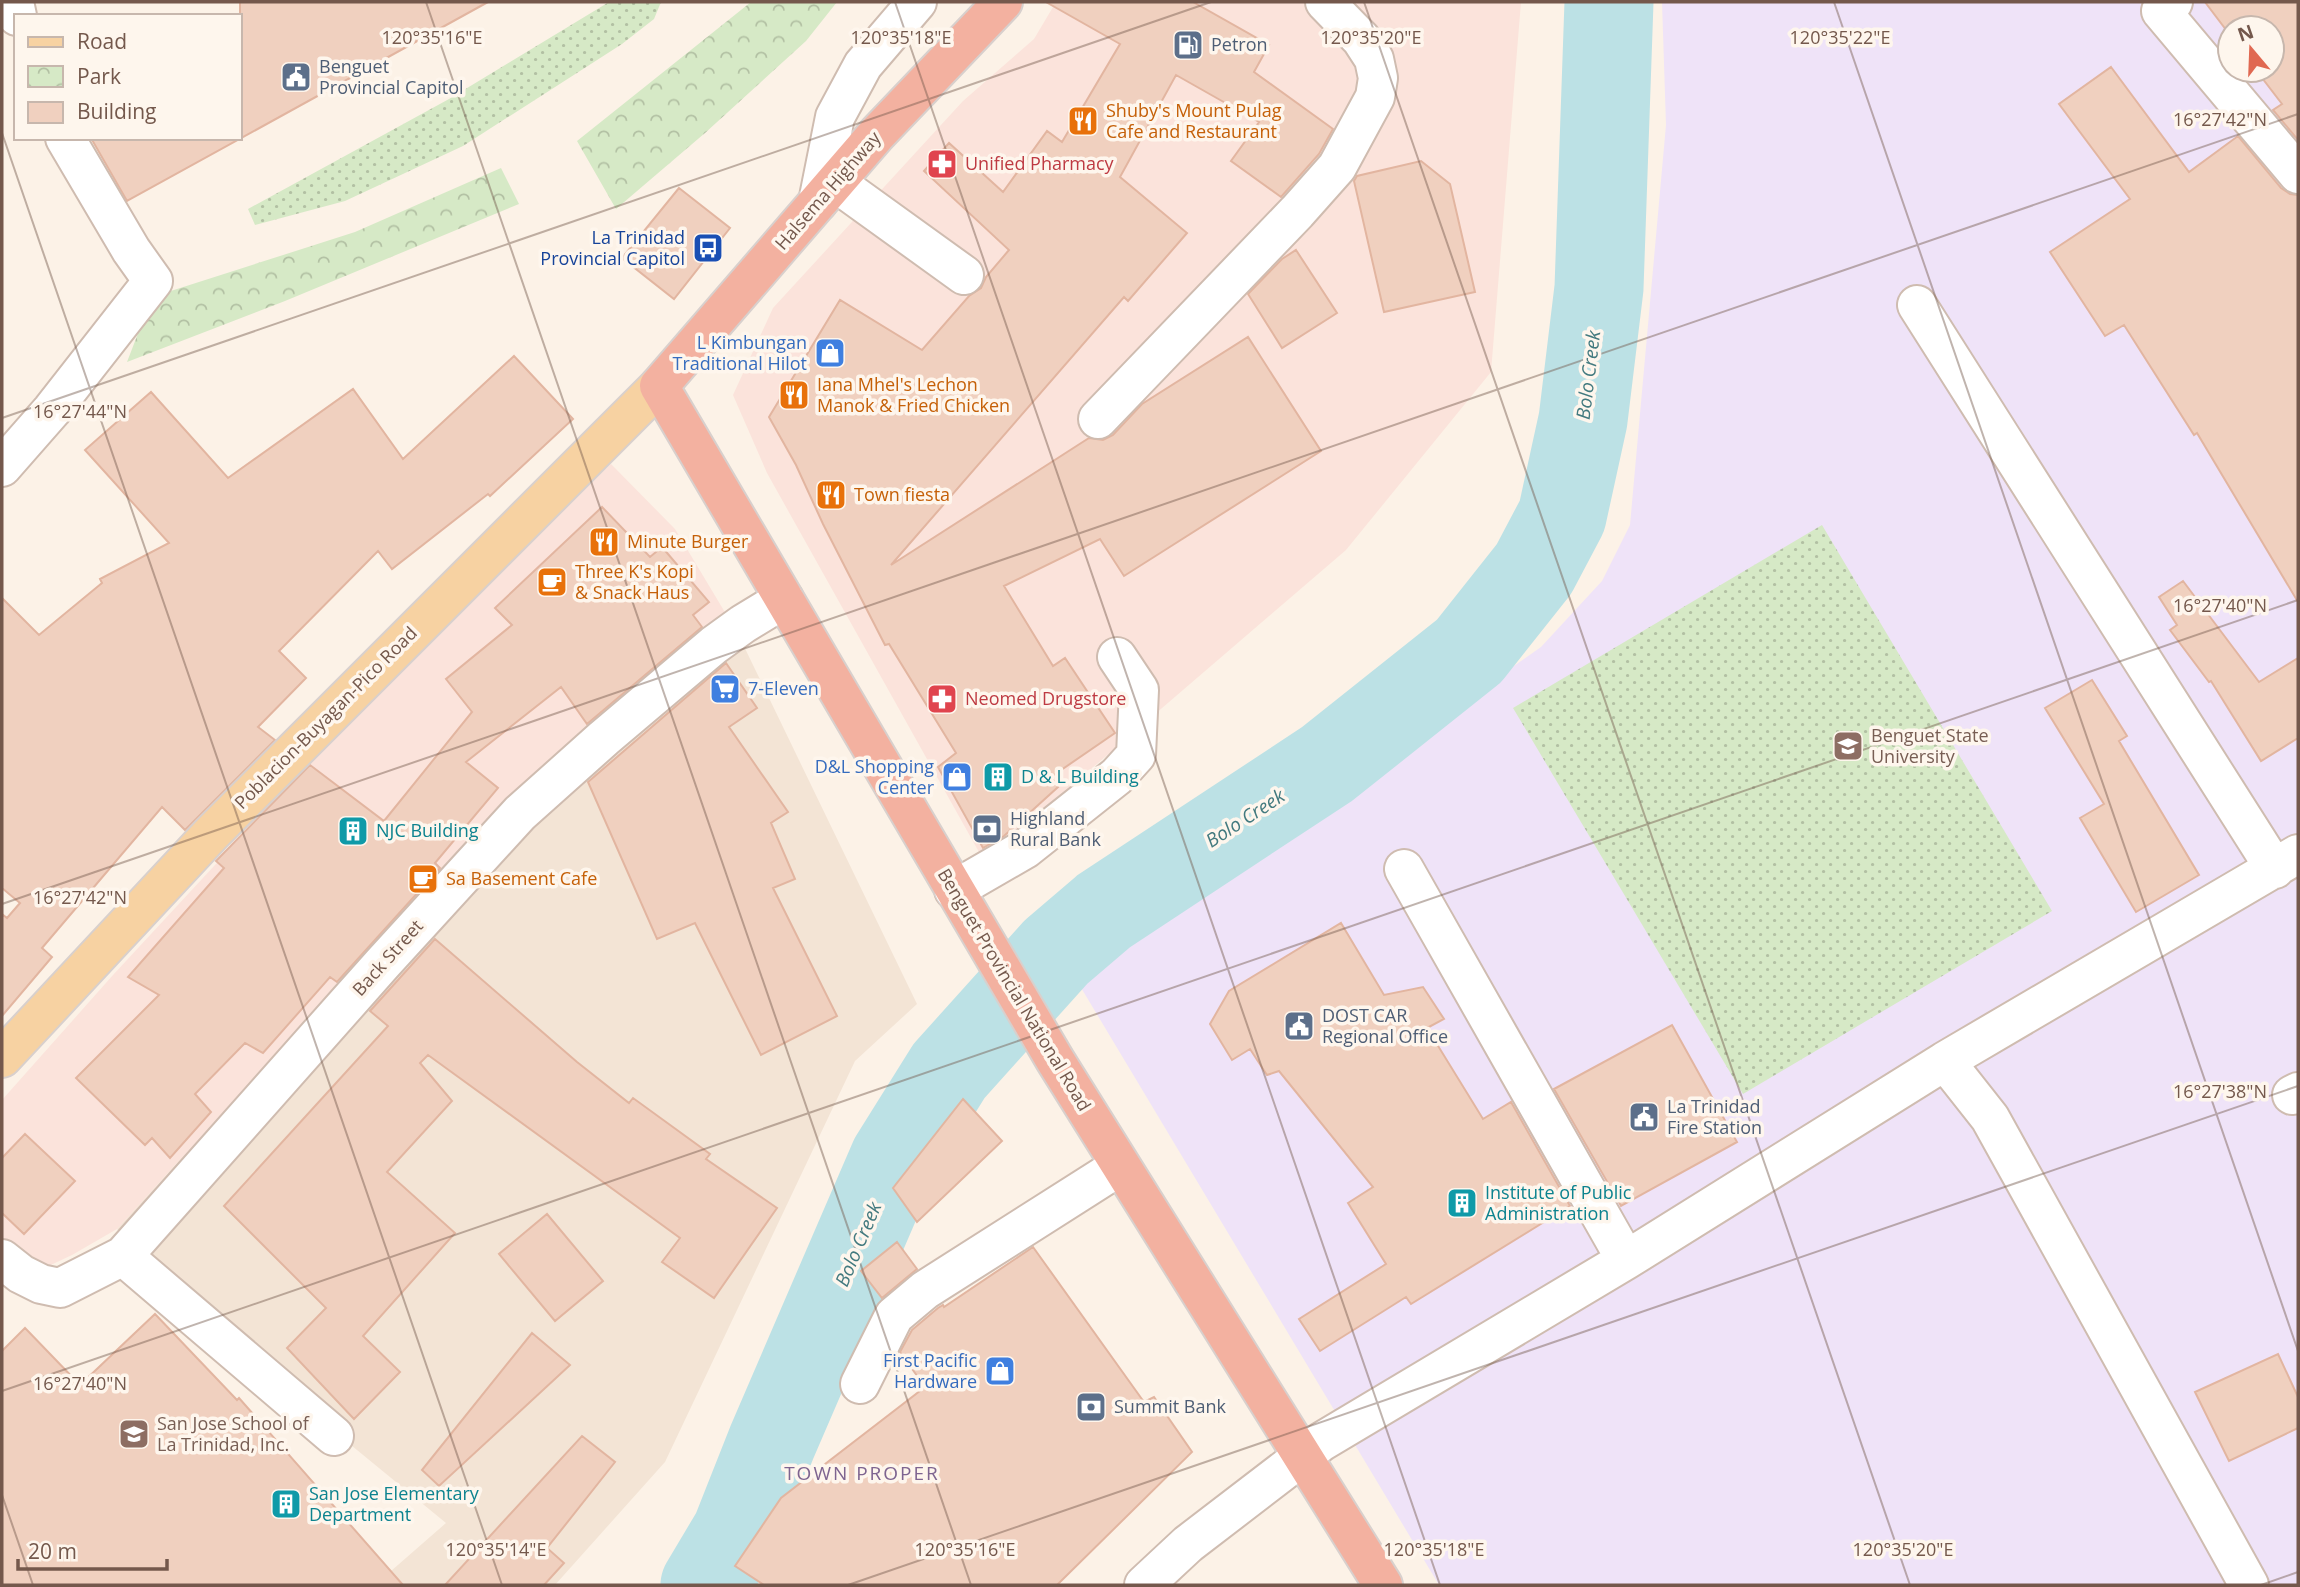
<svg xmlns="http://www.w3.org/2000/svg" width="2300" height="1587" viewBox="0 0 2300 1587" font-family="'Open Sans',sans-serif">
<defs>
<pattern id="grass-dots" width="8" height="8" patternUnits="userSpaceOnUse" patternTransform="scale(1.75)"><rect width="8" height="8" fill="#d6e9c6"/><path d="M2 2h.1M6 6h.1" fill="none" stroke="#b2c0a3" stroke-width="1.8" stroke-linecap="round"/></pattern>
<pattern id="park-crowns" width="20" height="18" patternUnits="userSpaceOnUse" patternTransform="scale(1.75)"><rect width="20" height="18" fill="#d6e9c6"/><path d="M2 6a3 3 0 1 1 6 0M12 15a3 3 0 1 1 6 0" fill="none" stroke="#b2c0a3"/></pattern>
</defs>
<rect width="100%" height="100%" fill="#fcf2e7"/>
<path fill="#f3e4d5" d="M738,634L917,1004L855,1061L665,1462L555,1585H375L446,1523L268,1377L117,1229L177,1163L378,956Z"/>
<path fill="#fbe3db" d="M1056,2H1521L1491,372L1346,550L984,861L767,473L733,395L773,308L963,101L1034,39Z
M611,464L675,529L738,634L378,956L177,1163L117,1229L72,1255L38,1271L2,1249V1100L113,975L407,658L506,560Z"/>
<path fill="#efe3f8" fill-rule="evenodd" d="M1662,2H2298V1585H1439L1074,976L1541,647L1602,581L1630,525L1666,125ZM2230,28H2272V70H2230Z"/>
<path fill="url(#grass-dots)" d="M609,2H661L654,19L622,44L463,146L345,201L255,225L248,209L449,99Z
M1822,525L2052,911L1743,1094L1513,708Z"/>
<path fill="url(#park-crowns)" d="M751,2H837L806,41L705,133L616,209L577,141Z
M501,168L519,204L285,301L127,362L152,297L355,232Z"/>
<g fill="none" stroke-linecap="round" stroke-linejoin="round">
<path stroke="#bce1e5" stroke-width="89" d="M705,1585L736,1533L772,1442L894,1159L949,1071L1056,952L1104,911L1327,764L1469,651L1534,569L1562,516L1583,420L1599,288L1609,2"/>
</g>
<path fill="#f0d0bf" stroke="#e2b5a0" stroke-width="2" d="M240,2H488L127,201L91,138H240Z
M1046,2H1193L1269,45L1254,72L1333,129L1319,154L1281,197L1231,161L1259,122L1176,75L1120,177L1187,233L1128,301L1124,297L891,565L1089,438L1103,440L1113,435L1142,404L1248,337L1321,451L1124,576L1100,539L1004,586L1053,666L1065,658L1115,733L1051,777L1058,787L1004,836L983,848L938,767L956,753L889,644L885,645L823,524L796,465L769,417L840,300L922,350L969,296L981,288L986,277L1009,250L924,171L949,143L1003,192L1047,131L1062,142L1120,44Z
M2205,2H2298V140L2273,110L2282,104L2256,70H2272V28H2230V35Z
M2111,67L2189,172L2238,136L2281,188L2290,194L2298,195V602L2197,433L2194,435L2124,325L2105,336L2050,252L2130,199L2059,104Z
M1421,161L1450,184L1475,292L1384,312L1354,181L1357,176Z
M679,188L730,228L674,299L622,258Z
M1296,250L1337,313L1282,348L1248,294L1282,259Z
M514,356L573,419L490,496L488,494L392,569L378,551L279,651L306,678L258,727L275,740L185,830L162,807L42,948L52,957L2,1016V914L7,918L20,903L2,888V598L39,635L102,583L100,579L169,543L85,450L151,392L228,478L353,389L403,459Z
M602,507L650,557L662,547L709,602L693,615L702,627L587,724L561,687L466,762L498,788L435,863L440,868L337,982L330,977L263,1053L245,1043L195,1094L211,1112L170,1158L152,1138L145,1145L76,1078L159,995L128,977L224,868L216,861L310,765L384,821L472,712L446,679L512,625L495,608Z
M2183,581L2259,682L2298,658V738L2261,761L2211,681L2209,682L2170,630L2177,625L2159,597Z
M726,663L757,708L729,727L788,812L771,823L795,879L773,888L837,1016L761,1055L695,923L657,939L588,782Z
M2092,680L2127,736L2119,741L2199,875L2136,912L2080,818L2104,804L2045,708Z
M1341,923L1384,995L1423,987L1444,1019L1427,1028L1483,1119L1511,1102L1570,1206L1411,1304L1406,1297L1320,1351L1299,1319L1386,1264L1348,1203L1373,1187L1279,1071L1267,1075L1250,1049L1232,1060L1210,1024L1229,991Z
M435,939L577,1062L629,1103L633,1098L710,1154L706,1159L777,1208L714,1298L662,1262L680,1238L428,1055L420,1063L452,1101L387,1172L455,1233L363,1336L400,1372L354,1419L287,1348L326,1308L224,1206L388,1026L370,1011Z
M1672,1025L1737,1142L1621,1206L1554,1089Z
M963,1099L1002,1141L917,1222L893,1188Z
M25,1134L75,1181L24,1234L2,1213V1158Z
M547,1214L603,1281L555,1321L499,1254Z
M897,1242L917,1269L882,1298L861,1271Z
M1033,1247L1144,1402L1154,1397L1192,1452L1057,1585H764L735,1566L781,1498L925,1387L900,1352L912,1330L938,1308L943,1305L944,1307Z
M155,1314L237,1400L239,1398L403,1585H2V1351L25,1328L80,1385Z
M532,1333L570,1365L439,1486L422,1470Z
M2278,1354L2298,1397V1428L2229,1461L2195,1392Z
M582,1436L615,1462L547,1548L564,1563L544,1585H445Z"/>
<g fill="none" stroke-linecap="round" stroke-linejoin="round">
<g stroke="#cfbcb0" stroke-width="42">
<path id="minor" d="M14,2L17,16
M2173,2L2161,11L2298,174
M835,182L964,275
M818,202L835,117L863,65L917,2
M1917,305L2275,869
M1098,419L1297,212L1337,167L1375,97L1378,78L1374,59L1361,39L1325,2
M2,467L52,410L153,281L131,250L65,138
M1404,869L1626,1260
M954,890L1025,849L1117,776L1136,755L1139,690L1117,657
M1945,1061L2298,854
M2292,1095L2298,1092
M123,1256L334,1436
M2,1259L21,1274L41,1284L60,1288L123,1256L382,964L520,813L604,738L714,645L743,624L784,599
M860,1384L894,1316L925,1290L1120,1166
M1144,1585L1188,1544L1321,1442L1626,1260L1945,1061L1990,1118L2249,1585"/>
</g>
<g stroke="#d8d0cd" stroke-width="42">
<path id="major" d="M2,1058L211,834L659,386"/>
</g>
<g stroke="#d8d0cd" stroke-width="42">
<path id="highway" d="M1003,2L876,135L659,386L1055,1060L1383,1585"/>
</g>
<use href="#minor" stroke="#fff" stroke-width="38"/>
<use href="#major" stroke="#f7d2a2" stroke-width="38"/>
<use href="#highway" stroke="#f3b1a0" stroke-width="38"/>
</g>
<path fill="none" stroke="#74584c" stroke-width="2" stroke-opacity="0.45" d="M426,2L971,1585M895,2L1440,1585M1364,2L1910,1585M1834,2L2298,1351M2,133L502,1585M2,418L1211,2M2,904L2298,114M2,1391L2298,600M2,1495L33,1585M848,1585L2298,1086M2261,1585L2298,1572"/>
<defs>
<g id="fuel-square" transform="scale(1.575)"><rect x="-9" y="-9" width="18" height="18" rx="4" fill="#5c6f8a" stroke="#fef6ed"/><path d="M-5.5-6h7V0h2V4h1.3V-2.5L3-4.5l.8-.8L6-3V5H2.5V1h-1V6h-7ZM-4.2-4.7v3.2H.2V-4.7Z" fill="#fff"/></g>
<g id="civic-square" transform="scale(1.575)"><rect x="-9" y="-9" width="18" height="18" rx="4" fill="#5c6f8a" stroke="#fef6ed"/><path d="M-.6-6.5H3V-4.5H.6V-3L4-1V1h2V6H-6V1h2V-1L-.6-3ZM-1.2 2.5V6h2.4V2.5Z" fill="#fff"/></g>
<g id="restaurant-square" transform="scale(1.575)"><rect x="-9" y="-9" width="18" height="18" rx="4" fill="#e8710a" stroke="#fef6ed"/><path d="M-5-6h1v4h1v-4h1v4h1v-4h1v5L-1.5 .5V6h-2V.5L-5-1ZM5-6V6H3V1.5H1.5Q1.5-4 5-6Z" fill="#fff"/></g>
<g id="pharmacy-square" transform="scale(1.575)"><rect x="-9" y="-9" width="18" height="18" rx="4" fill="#e0444e" stroke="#fef6ed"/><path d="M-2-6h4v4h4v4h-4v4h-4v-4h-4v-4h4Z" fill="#fff"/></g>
<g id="bus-square" transform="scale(1.575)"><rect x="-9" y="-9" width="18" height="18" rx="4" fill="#1a4fb4" stroke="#fef6ed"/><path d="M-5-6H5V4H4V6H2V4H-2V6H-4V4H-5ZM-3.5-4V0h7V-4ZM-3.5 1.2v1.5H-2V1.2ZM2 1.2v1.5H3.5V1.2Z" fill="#fff"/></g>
<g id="shop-square" transform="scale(1.575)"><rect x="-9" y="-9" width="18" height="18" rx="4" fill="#3f7fe0" stroke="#fef6ed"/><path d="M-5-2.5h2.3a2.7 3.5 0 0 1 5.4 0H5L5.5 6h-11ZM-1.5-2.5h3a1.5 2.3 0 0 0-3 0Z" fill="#fff"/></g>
<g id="cafe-square" transform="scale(1.575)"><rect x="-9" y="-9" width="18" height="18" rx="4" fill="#e8710a" stroke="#fef6ed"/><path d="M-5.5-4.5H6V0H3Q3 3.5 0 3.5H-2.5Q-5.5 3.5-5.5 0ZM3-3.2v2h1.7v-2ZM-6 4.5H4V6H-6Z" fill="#fff"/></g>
<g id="supermarket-square" transform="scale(1.575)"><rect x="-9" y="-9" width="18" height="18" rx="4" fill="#3f7fe0" stroke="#fef6ed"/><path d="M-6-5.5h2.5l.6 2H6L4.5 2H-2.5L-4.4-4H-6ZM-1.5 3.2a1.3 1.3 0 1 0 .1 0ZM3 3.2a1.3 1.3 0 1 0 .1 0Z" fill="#fff"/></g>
<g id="university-square" transform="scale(1.575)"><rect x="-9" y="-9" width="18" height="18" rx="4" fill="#8d6e63" stroke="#fef6ed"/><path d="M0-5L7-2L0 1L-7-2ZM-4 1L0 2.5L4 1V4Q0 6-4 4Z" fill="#fff"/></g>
<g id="building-square" transform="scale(1.575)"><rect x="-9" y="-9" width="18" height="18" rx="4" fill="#0f9aa8" stroke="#fef6ed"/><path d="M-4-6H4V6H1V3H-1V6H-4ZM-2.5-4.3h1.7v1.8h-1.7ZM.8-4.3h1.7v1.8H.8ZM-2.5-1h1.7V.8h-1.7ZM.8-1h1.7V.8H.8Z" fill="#fff"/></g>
<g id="bank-square" transform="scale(1.575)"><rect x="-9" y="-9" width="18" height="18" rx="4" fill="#5c6f8a" stroke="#fef6ed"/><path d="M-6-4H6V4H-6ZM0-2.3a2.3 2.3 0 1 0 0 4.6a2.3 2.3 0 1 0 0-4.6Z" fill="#fff"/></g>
<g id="school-square" transform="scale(1.575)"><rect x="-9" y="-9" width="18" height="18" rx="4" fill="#8d6e63" stroke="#fef6ed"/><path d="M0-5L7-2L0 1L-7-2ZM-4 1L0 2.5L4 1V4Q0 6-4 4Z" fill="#fff"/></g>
</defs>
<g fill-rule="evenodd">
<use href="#fuel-square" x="1188" y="45"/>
<use href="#civic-square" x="296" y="77"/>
<use href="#restaurant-square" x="1083" y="121"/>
<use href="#pharmacy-square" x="942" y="164"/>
<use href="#bus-square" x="708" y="248"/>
<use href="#shop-square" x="830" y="353"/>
<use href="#restaurant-square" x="794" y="395"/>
<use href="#restaurant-square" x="831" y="495"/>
<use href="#restaurant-square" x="604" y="542"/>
<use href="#cafe-square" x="552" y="582"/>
<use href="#supermarket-square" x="725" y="689"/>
<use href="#pharmacy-square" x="942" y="699"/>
<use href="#university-square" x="1848" y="746"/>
<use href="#shop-square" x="957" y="777"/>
<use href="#building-square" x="998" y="777"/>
<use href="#bank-square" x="987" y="829"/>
<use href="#building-square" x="353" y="831"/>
<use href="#cafe-square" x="423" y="879"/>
<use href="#civic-square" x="1299" y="1026"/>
<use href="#civic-square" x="1644" y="1117"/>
<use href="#building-square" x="1462" y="1203"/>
<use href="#shop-square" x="1000" y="1371"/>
<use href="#bank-square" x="1091" y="1407"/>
<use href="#school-square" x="134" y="1434"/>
<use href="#building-square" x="286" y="1504"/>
</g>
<g text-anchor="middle" stroke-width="7" stroke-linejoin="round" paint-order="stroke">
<g font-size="18" fill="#4e5e75" stroke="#fef6ed" text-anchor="start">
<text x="1211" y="51">Petron</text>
<text x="319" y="73">Benguet<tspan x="319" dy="21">Provincial Capitol</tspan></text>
<text x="1010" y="825">Highland<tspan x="1010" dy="21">Rural Bank</tspan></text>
<text x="1322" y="1022">DOST CAR<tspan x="1322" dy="21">Regional Office</tspan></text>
<text x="1667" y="1113">La Trinidad<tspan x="1667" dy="21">Fire Station</tspan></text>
<text x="1114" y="1413">Summit Bank</text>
</g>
<g font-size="18" fill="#c56008" stroke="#fef6ed" text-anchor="start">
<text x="1106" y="117">Shuby's Mount Pulag<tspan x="1106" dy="21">Cafe and Restaurant</tspan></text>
<text x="817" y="391">Iana Mhel's Lechon<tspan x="817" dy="21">Manok &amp; Fried Chicken</tspan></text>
<text x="854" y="501">Town fiesta</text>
<text x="627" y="548">Minute Burger</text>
<text x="575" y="578">Three K's Kopi<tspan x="575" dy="21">&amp; Snack Haus</tspan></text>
<text x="446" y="885">Sa Basement Cafe</text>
</g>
<g font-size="18" fill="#be3a42" stroke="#fef6ed" text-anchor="start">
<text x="965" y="170">Unified Pharmacy</text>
<text x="965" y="705">Neomed Drugstore</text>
</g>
<g font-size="18" fill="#74584c" stroke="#fef6ed">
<text transform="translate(828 191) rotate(-49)" y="6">Halsema Highway</text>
<text transform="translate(326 718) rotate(-45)" y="6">Poblacion-Buyagan-Pico Road</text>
<text transform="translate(388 958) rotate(-48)" y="6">Back Street</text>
<text transform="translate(1014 990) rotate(59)" y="6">Benguet Provincial National Road</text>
</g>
<g font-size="18" fill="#164399" stroke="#fef6ed" text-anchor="end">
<text x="685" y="244">La Trinidad<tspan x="685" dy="21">Provincial Capitol</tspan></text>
</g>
<g font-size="18" fill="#366cbe" stroke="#fef6ed" text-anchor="end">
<text x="807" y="349">L Kimbungan<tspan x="807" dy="21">Traditional Hilot</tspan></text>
<text x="748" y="695" text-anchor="start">7-Eleven</text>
<text x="934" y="773">D&amp;L Shopping<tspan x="934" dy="21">Center</tspan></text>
<text x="977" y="1367">First Pacific<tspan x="977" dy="21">Hardware</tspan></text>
</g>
<g font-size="18" fill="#785e54" stroke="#fef6ed" text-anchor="start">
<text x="1871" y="742">Benguet State<tspan x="1871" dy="21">University</tspan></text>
<text x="157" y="1430">San Jose School of<tspan x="157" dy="21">La Trinidad, Inc.</tspan></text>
</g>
<g font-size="18" fill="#0d838f" stroke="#fef6ed" text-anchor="start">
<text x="1021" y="783">D &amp; L Building</text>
<text x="376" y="837">NJC Building</text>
<text x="1485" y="1199">Institute of Public<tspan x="1485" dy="21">Administration</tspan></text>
<text x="309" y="1500">San Jose Elementary<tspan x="309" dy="21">Department</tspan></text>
</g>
<g font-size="19" font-style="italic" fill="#437a7f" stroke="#fef6ed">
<text transform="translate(1588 375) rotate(-83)" y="7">Bolo Creek</text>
<text transform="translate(1245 818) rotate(-33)" y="7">Bolo Creek</text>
<text transform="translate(858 1244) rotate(-67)" y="7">Bolo Creek</text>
</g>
<g font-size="19" letter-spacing="2" fill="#7e6490" stroke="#fef6ed">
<text x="862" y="1480">TOWN PROPER</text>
</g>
</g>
<g font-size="18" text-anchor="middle" fill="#74584c" stroke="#fef6ed" stroke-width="7" stroke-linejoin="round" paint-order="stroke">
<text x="1840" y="44">120°35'22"E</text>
<text x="432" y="44">120°35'16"E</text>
<text x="901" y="44">120°35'18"E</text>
<text x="1371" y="44">120°35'20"E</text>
<text x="2220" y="126">16°27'42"N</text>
<text x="80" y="418">16°27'44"N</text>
<text x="2220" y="612">16°27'40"N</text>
<text x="80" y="904">16°27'42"N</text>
<text x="2220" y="1098">16°27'38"N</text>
<text x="80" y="1390">16°27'40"N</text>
<text x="496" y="1556">120°35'14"E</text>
<text x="965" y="1556">120°35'16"E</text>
<text x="1434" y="1556">120°35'18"E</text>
<text x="1903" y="1556">120°35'20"E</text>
</g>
<rect width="2300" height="1587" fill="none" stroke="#74584c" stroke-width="7"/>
<rect x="14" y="14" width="228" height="126" fill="#fef6ed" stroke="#c7b7ad" stroke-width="2"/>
<rect x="28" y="37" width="35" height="10" fill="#f7d2a2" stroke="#c7b7ad" stroke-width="2"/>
<text x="77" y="49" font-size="21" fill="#74584c">Road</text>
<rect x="28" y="66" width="35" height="21" fill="url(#park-crowns)" stroke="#c7b7ad" stroke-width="2"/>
<text x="77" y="84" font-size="21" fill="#74584c">Park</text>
<rect x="28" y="102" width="35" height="21" fill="#f0d0bf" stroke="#c7b7ad" stroke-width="2"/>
<text x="77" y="119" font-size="21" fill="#74584c">Building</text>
<g transform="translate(2251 49) rotate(341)"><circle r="33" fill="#fef6ed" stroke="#c7b7ad" stroke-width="2"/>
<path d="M0-5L12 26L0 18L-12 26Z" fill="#e06851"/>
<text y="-10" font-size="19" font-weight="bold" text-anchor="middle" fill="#74584c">N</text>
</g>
<path d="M18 1559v10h149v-10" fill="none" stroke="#74584c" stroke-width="3.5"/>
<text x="28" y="1559" font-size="21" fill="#74584c" stroke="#fef6ed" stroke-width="5" paint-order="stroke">20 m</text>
</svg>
